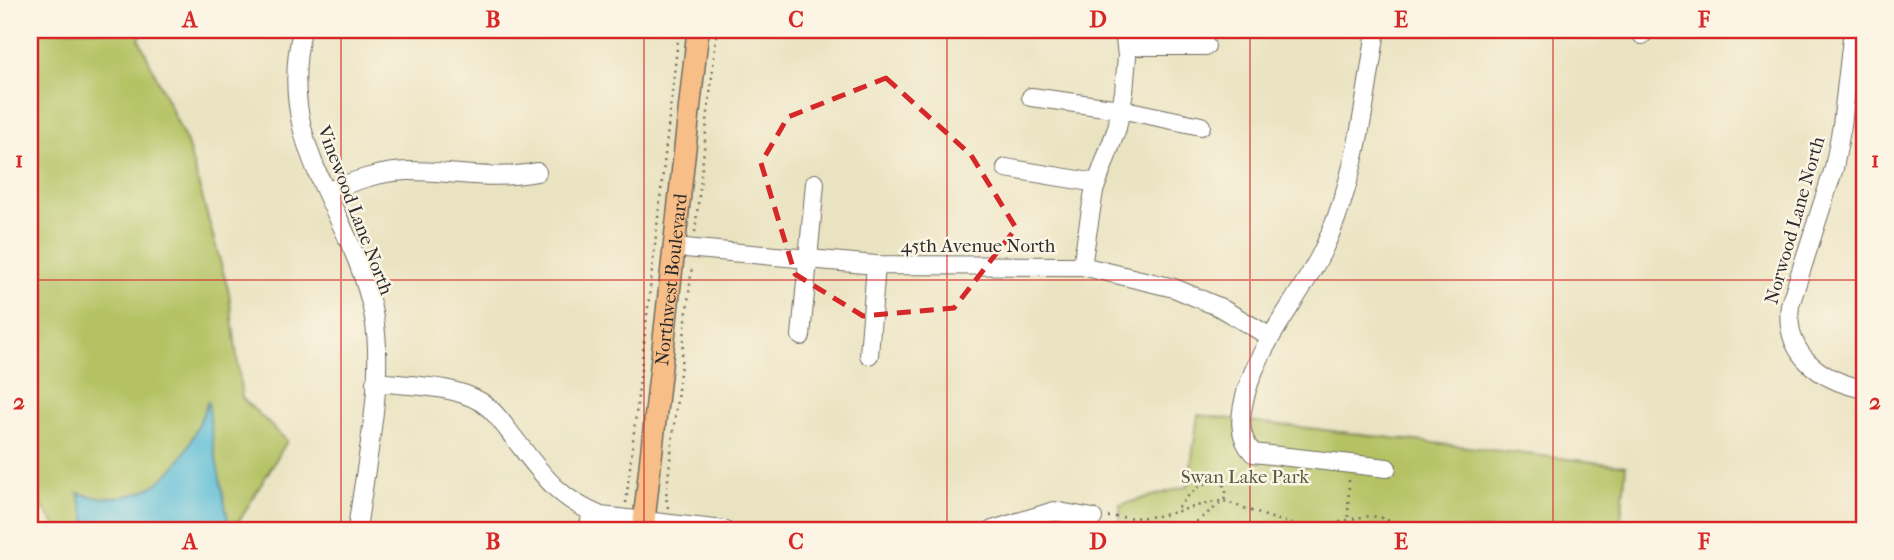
<svg xmlns="http://www.w3.org/2000/svg" width="1894" height="560" viewBox="0 0 1894 560" font-family="'IM FELL French Canon',serif">
<rect width="100%" height="100%" fill="#fcf5e5"/>
<filter id="ink" filterUnits="userSpaceOnUse"><feTurbulence type="fractalNoise" baseFrequency=".0143" numOctaves="2"/><feDisplacementMap in="SourceGraphic" scale="14" xChannelSelector="R" yChannelSelector="G"/><feConvolveMatrix kernelMatrix="1 2 1 2 8 2 1 2 1" color-interpolation-filters="sRGB"/></filter>
<filter id="wash" filterUnits="userSpaceOnUse"><feTurbulence type="fractalNoise" baseFrequency=".00686" numOctaves="4" result="noise"/><feDisplacementMap in="SourceGraphic" scale="28" xChannelSelector="R" yChannelSelector="G"/><feGaussianBlur stdDeviation="1.57" result="paint"/><feColorMatrix in="noise" values="0 0 0 0 0 0 0 0 0 0 0 0 0 0 0 0 0 1.4 0 .05"/><feComposite in="paint" operator="in"/></filter>
<g filter="url(#wash)">
<rect width="100%" height="100%" fill="#eae3c1"/>
<path fill="#b4c264" stroke="#707648" stroke-width="2" d="M30,30H144L139,39L187,143L229,293L242,398L287,441L241,518L227,530H59L30,489Z
M1198,415L1626,466L1620,530H1120V505L1188,486Z"/>
<path fill="#58bcd6" stroke="#427480" stroke-width="2" d="M208,401L213,443L230,530H89L78,493C93,498 105,499 121,497C174,490 191,444 208,401Z"/>
</g>
<g filter="url(#ink)">
<g fill="none" stroke-linecap="round" stroke-linejoin="round">
<g stroke="#6e6b60" stroke-width="20">
<path id="minor" d="M302,30C274,151 355,212 374,318C385,380 365,467 357,530
M1376,30C1365,104 1355,184 1322,252C1298,301 1261,340 1246,393C1240,414 1237,436 1253,453L1387,468
M1853,30L1842,125L1834,168L1790,305C1784,354 1819,380 1864,389
M1642,35L1643,30
M1126,46H1206
M1031,97L1120,109L1201,126
M1006,168L1097,183
M326,192C351,182 381,171 409,171C453,171 492,181 537,172
M674,247L876,265L1082,266L1174,288L1219,307L1269,336
M1082,266L1094,191L1117,128L1124,92L1127,56L1124,30
M801,336L815,183
M869,355L876,265
M375,382C410,386 450,384 481,402C495,411 504,425 514,438C542,474 557,498 601,516L724,530
M588,530L592,512
M992,530L1054,511L1093,518"/>
</g>
<g stroke="#6e6b60" stroke-width="24">
<g id="major">
<path id="s1" d="M643,530L698,30"/>
</g>
</g>
<path stroke="#6e6b60" stroke-width="2.5" stroke-dasharray="2 5" stroke-linecap="butt" d="M695,232L717,30
M626,503L679,30
M668,508L666,497L692,266
M1108,517C1121,517 1135,518 1148,517C1174,515 1198,503 1224,501L1226,492L1223,483C1202,477 1188,496 1175,511
M1348,517L1349,480
M1185,530L1224,501C1251,510 1285,526 1314,526C1347,526 1371,502 1402,530"/>
<use href="#minor" stroke="#fff" stroke-width="18"/>
<use href="#major" stroke="#f7be87" stroke-width="21"/>
</g>
</g>
<path fill="none" stroke="#d62828" stroke-width="5" stroke-dasharray="14 9" stroke-linejoin="round" d="M886,78L971,155L1016,228L954,308L863,316L795,274L761,163L788,117Z"/>
<path fill="none" stroke="#d62828" stroke-width="2" stroke-opacity="0.55" d="M341,30V530M644,30V530M947,30V530M1250,30V530M1553,30V530M30,280H1864"/>
<g text-anchor="middle" stroke-width="5" stroke-linejoin="round" paint-order="stroke">
<g font-size="19" fill="#2b2b2b" stroke="#fcf5e5">
<text transform="translate(356 210) rotate(69)" y="7">Vinewood Lane North</text>
<text transform="translate(1794 220) rotate(-74)" y="7">Norwood Lane North</text>
<text x="978" y="252">45th Avenue North</text>
<text dy="7" stroke="none"><textPath href="#s1" startOffset="252">Northwest Boulevard</textPath></text>
</g>
<g font-size="19" fill="#54583c" stroke="#fcf5e5">
<text x="1245" y="483">Swan Lake Park</text>
</g>
</g>
<rect width="1894" height="560" fill="none" stroke="#fcf5e5" stroke-width="77"/>
<rect x="38" y="38" width="1818" height="484" fill="none" stroke="#d62828" stroke-width="2.5"/>
<g font-size="23" text-anchor="middle" font-weight="bold" fill="#d62828">
<text x="190" y="27">A</text>
<text x="493" y="27">B</text>
<text x="796" y="27">C</text>
<text x="1098" y="27">D</text>
<text x="1401" y="27">E</text>
<text x="1704" y="27">F</text>
<text x="19" y="167">1</text>
<text x="1875" y="167">1</text>
<text x="19" y="409">2</text>
<text x="1875" y="409">2</text>
<text x="190" y="549">A</text>
<text x="493" y="549">B</text>
<text x="796" y="549">C</text>
<text x="1098" y="549">D</text>
<text x="1401" y="549">E</text>
<text x="1704" y="549">F</text>
</g>
</svg>
